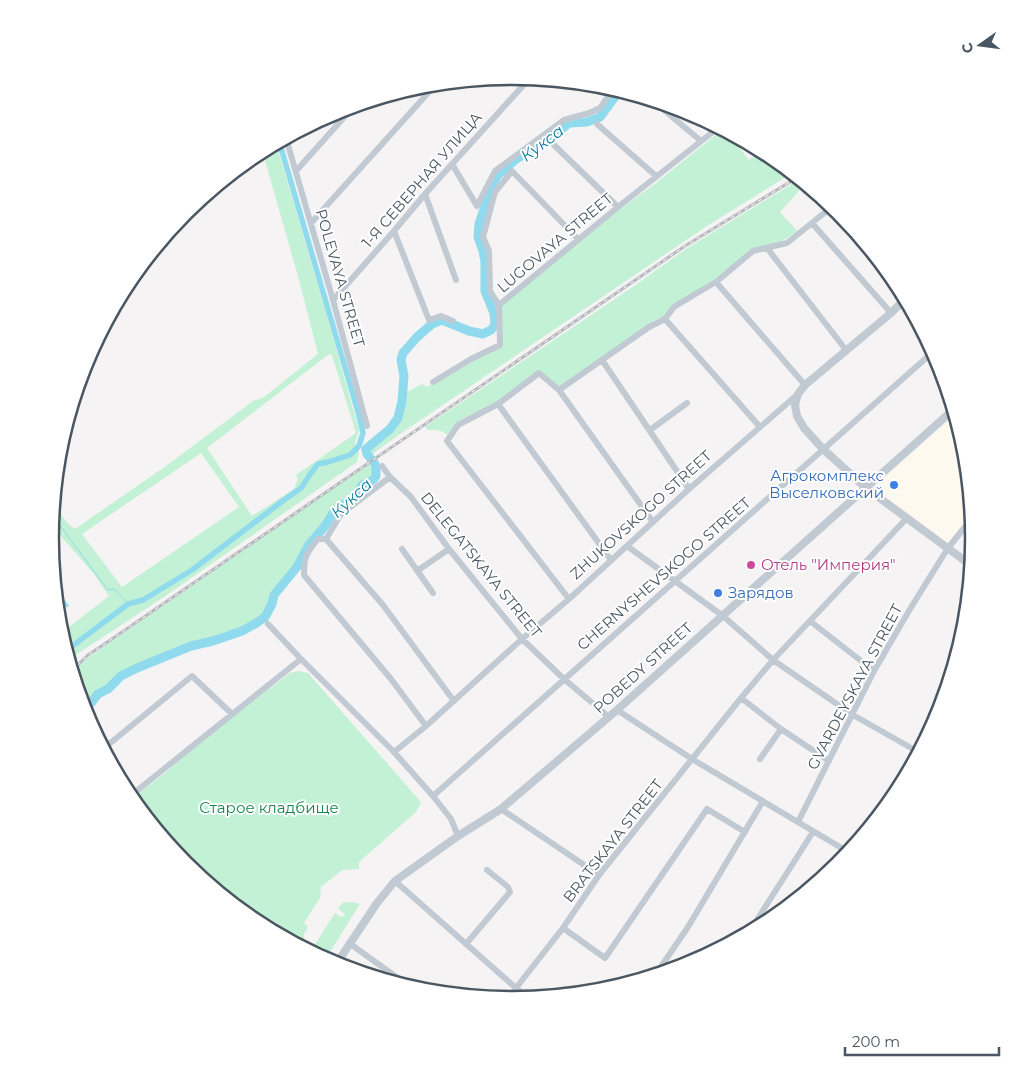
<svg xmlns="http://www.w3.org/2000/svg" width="1025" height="1077" viewBox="0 0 1025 1077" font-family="Montserrat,sans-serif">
<rect width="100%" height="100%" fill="#f5f3f3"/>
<path fill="#fdf9ef" d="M956,414L966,449L972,513L948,544L873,488Z"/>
<path fill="#c3f1d5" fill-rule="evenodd" d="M723,129L725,130L749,160L762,150L770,154L792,173L707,226L400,434L371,455L369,448L397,425L403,410L405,393L422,384L427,387L500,346L501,306L608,218L656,183Z
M276,143L325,309L359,430L355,443L359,453L357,462L164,597L68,660L60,634L109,596L94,574L51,525L53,504L69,525L75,529L166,466L253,401L264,397L318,354L298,276L262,150ZM329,354L332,355L356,433L296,475L298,479L294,489L252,516L207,448ZM201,453L239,507L122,587L82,534Z
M800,179L805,183L801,186L798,192L780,212L797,231L784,240L768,246L755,248L715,280L664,317L655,320L647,326L559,387L541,371L496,403L460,420L452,428L448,435C441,430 437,429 428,430L425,427L634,286L686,249Z
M369,464L373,473L372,478L361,483L353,494L331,511L324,526L306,545L304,552L295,567L273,593L270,603L263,615L254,623L241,629L190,645L136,666L120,674L107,687L97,692L90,702L83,708L72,673L89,657Z
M299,671L308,673L421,802L416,812L359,862V869L342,870L321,887L320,898L304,923L308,927L304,934L303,948L255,923L185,865L131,799L164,774L203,739L290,673Z
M346,902H352L360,904L325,960L310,952L335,913L342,917L345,914L338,909L342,903Z"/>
<path fill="#90daee" d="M55,585L69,606L57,611Z"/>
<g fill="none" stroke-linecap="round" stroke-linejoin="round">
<path stroke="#90daee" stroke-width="1" d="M52,515L108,590L114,589L128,604"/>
<path stroke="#90daee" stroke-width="5.5" d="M66,651L128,604L143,600L192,570L284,500L301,488L311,473L318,464L328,462L350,455L359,446L363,433L358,412L279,141"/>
<path stroke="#90daee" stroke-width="9" d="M83,709L91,703L98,694L108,689L121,676L137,668L191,646L213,641L242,631L255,624L265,617L272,604L274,595L297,567L308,546L325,526L333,513L356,495L362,485L373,480L376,476V470L375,464L367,454L366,449L390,429L398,418L402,401L404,376L401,360L403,353L417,337L432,324L442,320L469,331L483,334L491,330L495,325L494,313L485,291V262L483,251L478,237L479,224L488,197L497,176L515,160L551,138L569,123L587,122L600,117L620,90"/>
<path stroke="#c1cad2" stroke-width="6" d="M652,100L701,141
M597,124L656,176
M286,138L333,300L367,426
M554,145L618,207
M452,164L477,206
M296,171L355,105
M425,194L456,280
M477,206L495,171L564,120L589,113L600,108L614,88
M311,223L437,83
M812,223L891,313
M394,231L429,320L441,316L453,321
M767,248L846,350
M716,282L805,385
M333,300L394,231L425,194L530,78
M499,305L490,291L489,251L483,237L495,192L512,171L578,239
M665,319L760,427
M602,360L689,489
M433,382L471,359L500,345L499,305L618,207L719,127
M559,390L649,327L665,319L674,307L692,296L716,282L753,251L787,243L833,206
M498,404L611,560
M650,430L687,403
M382,466L390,477L411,497L449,549L522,639L564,679L609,717
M390,477L341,514L326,539H318C306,553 304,557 304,575L391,679L426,726
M326,539L383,605L448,693L454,701
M627,546L723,616L773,660L853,715L920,753
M402,549L433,593
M417,571L449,549
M569,599L447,441L458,425L498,404L539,373L559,390L653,522
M810,621L874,671
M268,624L301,659
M741,698L781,729L829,761
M617,710L692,759L850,853
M103,749L192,676L232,714
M394,752L426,726L522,639L569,599L689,489L798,394
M760,759L781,729
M433,796L934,351
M129,797L301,659L394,752L433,796L451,819L458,836
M501,809L599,875
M798,822L874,671L910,609L948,548L973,517
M395,881L516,988L530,999
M563,928L605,958L707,809L745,832
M748,934L813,832
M349,943L413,989
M466,944L510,892L508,887L487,870
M654,977L688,927L763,801
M508,1001L516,988L563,928L599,875L741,698L773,660L907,518"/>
<path stroke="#c1cad2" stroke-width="8" d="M906,298L891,313L805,385L798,394L795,405L797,416L804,428L823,449L866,488L972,566
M335,966L377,903L395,881L458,836L501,809L617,710L954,409"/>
<g stroke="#b5b8bd" stroke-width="3">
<path id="rail" d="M72,671L88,655L109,641L685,246L798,177"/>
</g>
<use href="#rail" stroke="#fff" stroke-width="1" stroke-dasharray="4" stroke-linecap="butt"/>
</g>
<g fill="#3f7fe0" stroke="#fff" stroke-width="2">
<circle cx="894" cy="485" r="5"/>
<circle cx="718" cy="593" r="5"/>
</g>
<circle fill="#d1479c" stroke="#fff" stroke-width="2" cx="751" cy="565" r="5"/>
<g text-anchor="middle" stroke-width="4" stroke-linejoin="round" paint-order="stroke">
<g font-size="15" fill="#4a5661" stroke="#fff">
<text transform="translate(422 180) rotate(-49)" y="5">1-Я СЕВЕРНАЯ УЛИЦА</text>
<text transform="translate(555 243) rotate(-40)" y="5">LUGOVAYA STREET</text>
<text transform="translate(340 278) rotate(74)" y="5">POLEVAYA STREET</text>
<text transform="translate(641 515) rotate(-42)" y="5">ZHUKOVSKOGO STREET</text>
<text transform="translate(481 565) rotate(51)" y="5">DELEGATSKAYA STREET</text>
<text transform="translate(664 574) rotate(-41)" y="5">CHERNYSHEVSKOGO STREET</text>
<text transform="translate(643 668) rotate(-42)" y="5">POBEDY STREET</text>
<text transform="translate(855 687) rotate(-62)" y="5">GVARDEYSKAYA STREET</text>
<text transform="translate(613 841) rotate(-52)" y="5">BRATSKAYA STREET</text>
</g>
<g font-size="15" fill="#366cbe" stroke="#fff" text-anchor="end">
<text x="884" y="481">Агрокомплекс<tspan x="884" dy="17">Выселковский</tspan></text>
<text x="728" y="598" text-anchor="start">Зарядов</text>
</g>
<g font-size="15" fill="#b23c85" stroke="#fff" text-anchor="start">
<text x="761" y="570">Отель "Империя"</text>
</g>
<g font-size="15" fill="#17864f" stroke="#fff">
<text x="269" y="813">Старое кладбище</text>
</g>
<g font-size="16" font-style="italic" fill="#0c7c9b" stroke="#fff">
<text transform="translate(542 143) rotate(-37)" y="6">Кукса</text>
<text transform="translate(351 498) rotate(-43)" y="6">Кукса</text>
</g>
</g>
<path d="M0 0H1025V1077H0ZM59 538a453 453 0 1 1 906 0a453 453 0 1 1-906 0Z" fill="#fff" fill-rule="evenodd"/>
<path fill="none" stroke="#4a5661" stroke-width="2.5" d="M59 538a453 453 0 1 1 906 0a453 453 0 1 1-906 0Z"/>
<g transform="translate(980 45) rotate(256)" stroke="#ffffff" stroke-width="4" paint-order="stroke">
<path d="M0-4L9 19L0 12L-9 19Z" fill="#4a5661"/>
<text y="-8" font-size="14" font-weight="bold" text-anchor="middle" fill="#4a5661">С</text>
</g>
<path d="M845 1047v8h154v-8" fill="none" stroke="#4a5661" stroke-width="2.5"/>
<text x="852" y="1047" font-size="15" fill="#4a5661" stroke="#ffffff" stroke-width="4" paint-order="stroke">200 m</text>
</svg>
